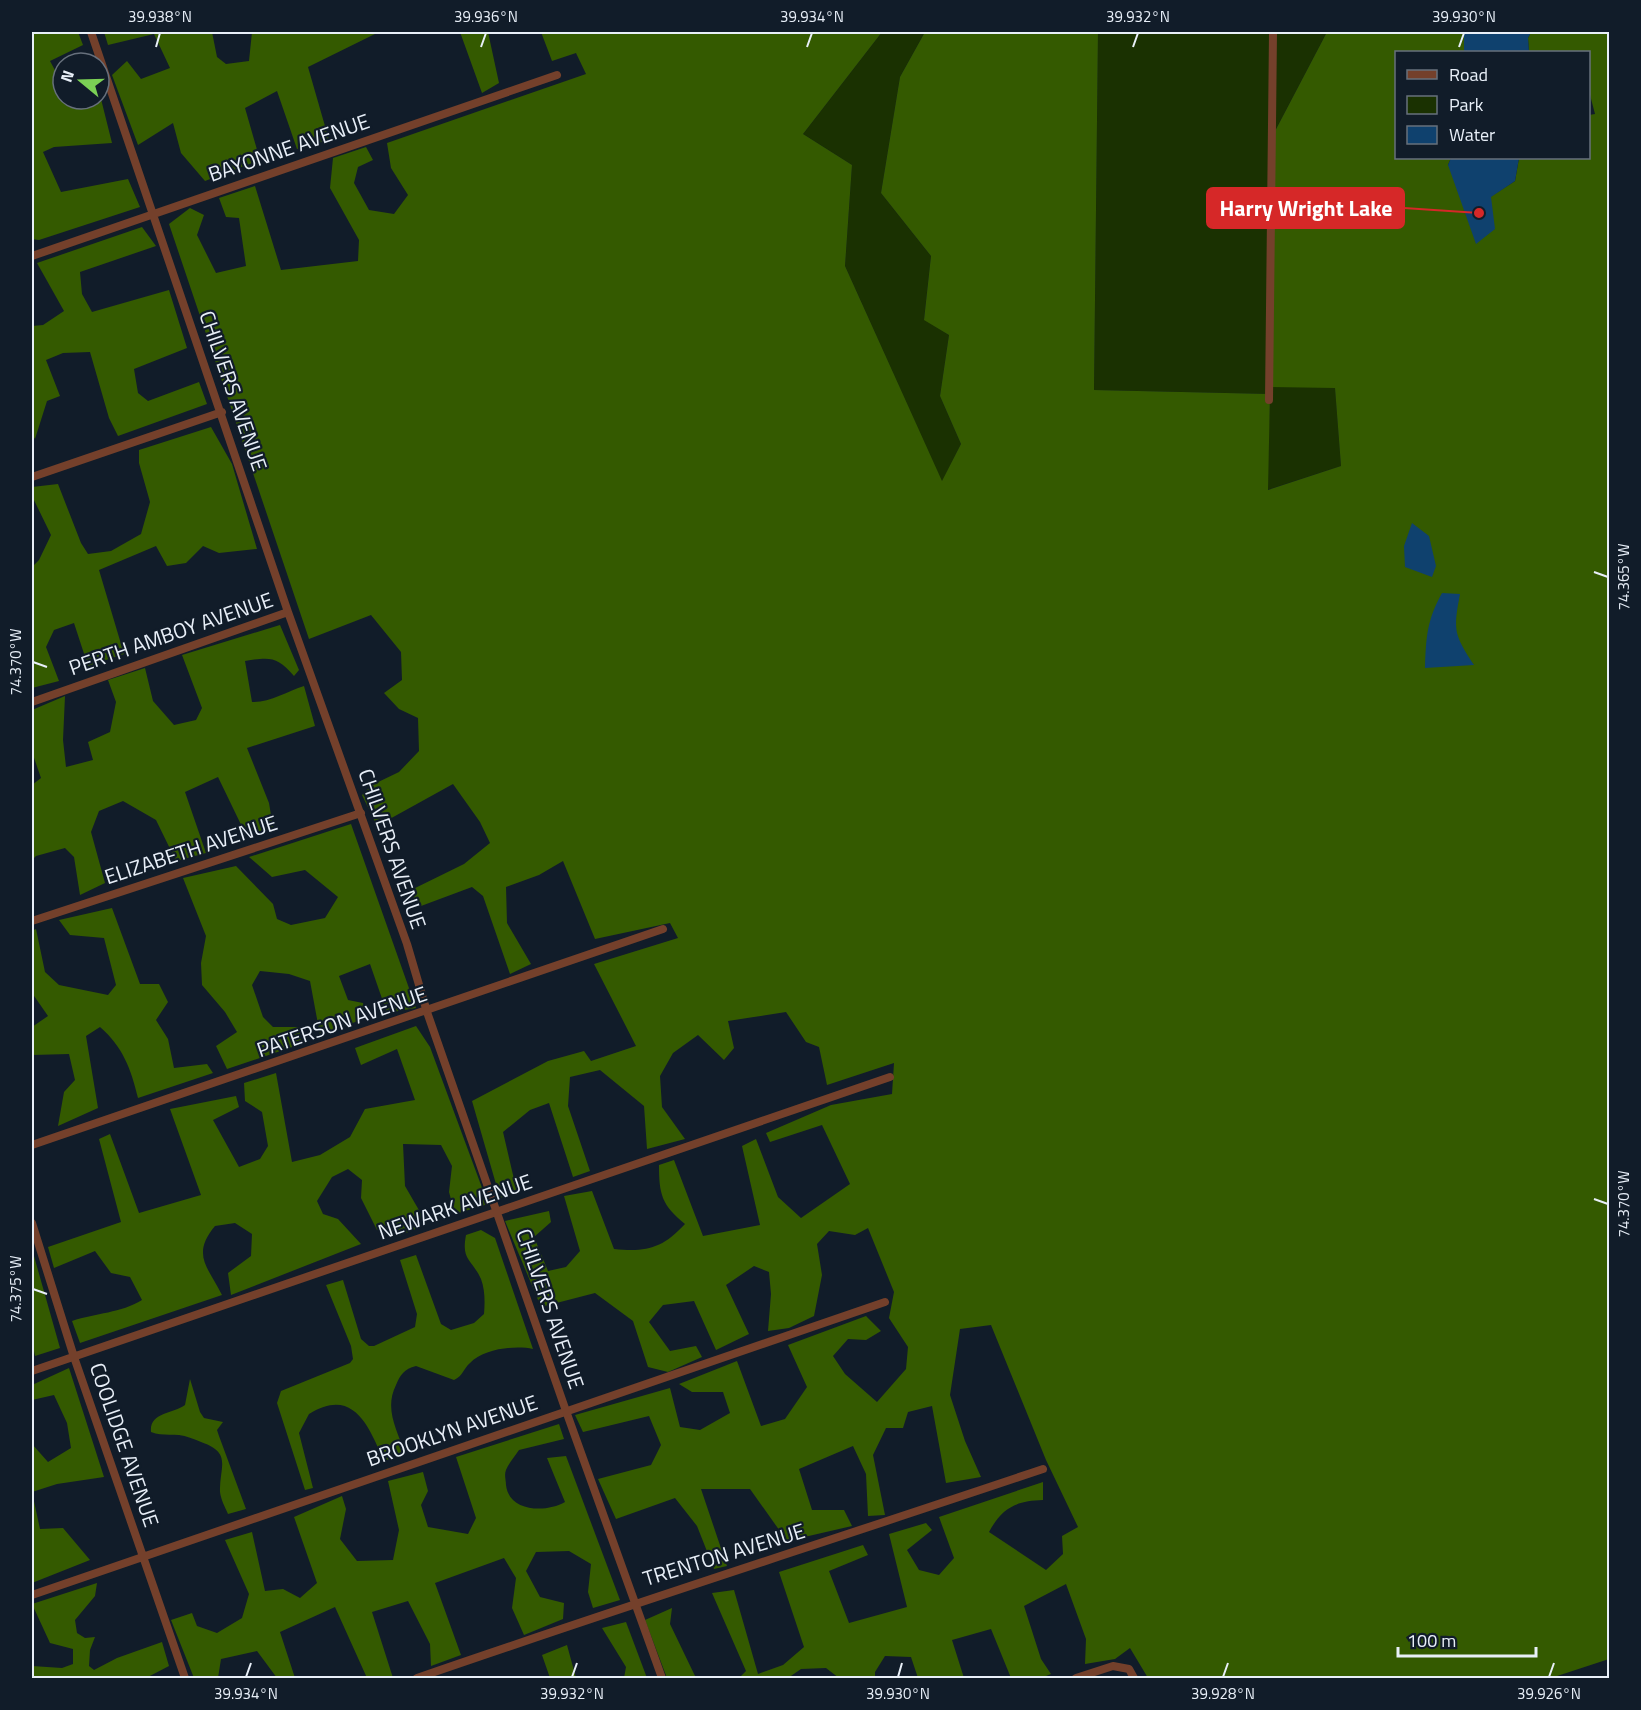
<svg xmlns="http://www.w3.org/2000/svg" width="1641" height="1710" viewBox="0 0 1641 1710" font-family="'Titillium Web',sans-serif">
<rect width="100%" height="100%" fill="#111c29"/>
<path fill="#1a3101" d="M882,32H925L900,77L881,193L931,256L924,319L949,335L940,396L961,444L942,482L845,266L852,165L803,134Z
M1098,32H1327L1273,135L1270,387H1335L1341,466L1267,490L1270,394L1094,390Z"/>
<path fill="#345a00" d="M32,32H78L83,45L50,61L63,85V99H99L100,95L112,143L54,147L43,152L61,192L128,179L140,207L39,240L32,239Z
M104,32H212L217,57L226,64L249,61L252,32L377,33L308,67L329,140L297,149L277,91L245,108L260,160L205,181L181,153L173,123L138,145L112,75L127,61L141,79L170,68L154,34L108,45Z
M460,32H488L499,83L482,93Z
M541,32H882L803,134L852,165L845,266L942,481L961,444L940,396L949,335L924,320L931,256L881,193L900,77L925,32H1098L1094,390L1270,394L1268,490L1341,466L1335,388L1270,387L1273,135L1327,32H1464V52H1396V158H1451L1448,165L1490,197L1515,181L1519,158H1588L1589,115L1595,114L1589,91L1588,52H1529L1528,38L1531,32H1609V1659L1551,1678H1148L1130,1648L1115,1659L1085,1664L1086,1639L1066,1584L1024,1606L1041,1659L1051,1674L1041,1678H1011L991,1629L952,1640L964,1678H918L911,1657L885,1656L875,1672V1678H839L826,1668L801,1669L788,1678H739L746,1671L712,1593L734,1590L758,1674L783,1665L804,1647L779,1572L863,1545L868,1555L829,1571L849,1623L907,1607L889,1534L926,1523L932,1530L907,1550L919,1570L939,1575L954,1558L939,1517L1043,1482V1500C1015,1501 1002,1508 989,1532L1046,1570L1063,1554L1062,1536L1078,1527L1046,1460L991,1325L960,1329L950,1395L965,1441L981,1477L946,1483L932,1406L908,1412L903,1428H886L873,1455L885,1515L868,1516L866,1474L853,1446L799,1469L812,1510H844L852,1526L787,1541L750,1489H701L727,1566L714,1569L697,1526L675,1498L616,1519L598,1479L651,1465L661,1445L649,1416L583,1432L575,1415L670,1388L680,1427L700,1430L730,1413L723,1392H692L679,1384L737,1361L761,1426L785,1419L807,1387L788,1345L866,1316L881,1331L866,1340L848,1339L833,1356L845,1374L877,1402L906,1369L908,1347L889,1318L894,1292L868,1228L855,1235L829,1231L817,1244L822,1275L814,1316L789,1328L768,1331L771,1294L769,1272L754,1266L726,1285L749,1334L716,1350L694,1301L663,1305L649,1322L670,1351L696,1346L702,1357L668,1372L648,1367L633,1321L595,1293L541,1307L505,1221L549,1211L551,1222L534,1237L548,1271L566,1267L580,1251L564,1196L592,1191L614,1249C646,1252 662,1249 685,1224C662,1205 659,1195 659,1165L674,1160L703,1236L760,1225L742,1146L756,1139L778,1197L801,1218L850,1184L822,1125L770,1142L766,1133L831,1105L892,1094L894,1063L827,1085L819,1047L806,1042L786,1012L728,1021L734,1048L724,1060L698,1035L673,1053L660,1076L662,1107L685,1139L647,1149L644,1106L600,1070L570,1077L568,1106L590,1171L573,1177L549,1103L530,1110L503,1132L517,1192L500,1198L472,1101L548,1061L584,1051L591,1061L636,1046L594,964L678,938L670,923L595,939L563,861L539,875L506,887L507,923L531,964L510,974L483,896L472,887L413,909L407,892L464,864L490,843L480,822L453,784L377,826L362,795L372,785L399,772L419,751L418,718L399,709L384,693L402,680L401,652L371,615L309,639L169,224L190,208L204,215L197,235L216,273L246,266L239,218L226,217L219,198L255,186L281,270L358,261L359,240L330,188L333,158L366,147L373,160L358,167L354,183L369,210L394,214L408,195L391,168L387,143L586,74L576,53L552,61Z
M142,227L156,246L80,272L82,294L92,312L169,290L187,348L134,369L138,393L148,401L199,382L207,404L118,436L109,418L90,352L63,353L46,360L60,396L47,401L35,439L32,434V326L43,325L64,311L37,263Z
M211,427L232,464L257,549L219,553L203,546L186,563L167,566L156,546L99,570L124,654L88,666L74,623L54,630L46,647L59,681L32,688V567L39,560L51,535L32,496V487L58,484L81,543L88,554L111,551L141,534L150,502L139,463V450Z
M280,625L299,670L294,676C277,656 270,657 245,661L252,702C269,703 288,691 304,686L315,726L247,748L269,803L273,827L246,835L218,777L185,792L206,853L176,861L156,820L123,801L99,811L91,832L105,883L80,895L74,857L65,848L36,856L32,860V785L41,778L32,752V710L65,696L63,740L66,767L93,760L88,742L110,732L116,702L108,680L145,668L153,701L174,725L196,720L202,708L182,655Z
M351,824L416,1008L387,1013L370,964L339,976L348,1000L363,1003L366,1018L320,1035L310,981L289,974L260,971L252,985L263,1017L273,1027H300L301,1044L227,1069L216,1046L237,1032L225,1012L202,985L201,963L206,936L183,878L236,866L273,904L277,919L291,925L325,918L338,897L305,870L272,877L249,857Z
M112,908L140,984H159L168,1002L156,1020L168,1039L174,1068L207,1064L213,1073L138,1098C131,1069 123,1047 100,1027L86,1036L98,1108L58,1126L64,1092L75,1080L69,1054L32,1055V1027L48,1016L32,993V931L36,929L45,972L59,985L108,995L116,985L104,938L70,935L59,920Z
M416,1026L430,1047L488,1204L455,1214L449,1192L452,1166L441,1145L403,1144L405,1186L427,1224L399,1236L377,1230L361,1198L362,1180L348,1169L332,1177L317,1201L323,1214L338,1219L361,1244L231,1295L228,1273L251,1256L252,1234L235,1223L215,1226C191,1255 208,1267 222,1295L80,1343L72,1321C96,1313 121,1313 142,1300L130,1277L111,1273L95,1251L54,1268L48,1247L121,1222L99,1139L110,1134L139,1213L201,1195L170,1109L236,1096L239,1107L213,1120L239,1167L260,1159L268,1146L262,1112L245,1101L244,1083L276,1073L292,1162L320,1155L350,1137L365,1109L415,1100L397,1049L361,1065L355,1048Z
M481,1230L495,1238L533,1349C515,1345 483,1349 470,1363C463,1369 463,1376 454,1380L416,1366C404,1369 400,1375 396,1385C384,1409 397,1430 405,1453L384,1461C369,1427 354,1386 309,1414L299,1433L313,1488L305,1490L277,1403L281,1391L350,1363L353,1359L351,1346L326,1285L343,1280L361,1339L369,1346H374L415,1327L417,1314L400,1260L416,1255L441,1324L451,1330L474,1323L484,1314C485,1302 485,1290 481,1279C472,1259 461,1261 466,1235Z
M32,1249L60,1348L35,1356L32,1341Z
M69,1368L104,1477L57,1484L32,1492L40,1529L63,1528L90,1560L32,1583V1444L48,1462L71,1448L67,1423L54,1395L32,1400V1385Z
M190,1379L200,1412L204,1418L223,1422L217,1430L219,1436L246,1509L228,1514C225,1507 221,1500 220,1492C219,1467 233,1453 201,1442C194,1439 186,1436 179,1435C169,1434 160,1436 151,1432C149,1412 173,1414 185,1405Z
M559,1424L564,1439L519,1450C515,1456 509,1463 506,1470C504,1475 506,1480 506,1485C509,1512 546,1513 565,1502L547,1458L566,1456L620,1600L593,1608L588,1592L591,1564L569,1551L536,1552L526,1571L540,1597L564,1603L563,1619L524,1635L512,1608L516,1578L504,1558L435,1583L461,1655L431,1666L430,1644L408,1601L372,1612L393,1678H367L335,1607L280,1632L295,1678H277L257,1651L221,1659L218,1678H194L171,1620L192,1613L197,1626L217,1633L242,1618L249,1594L225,1540L252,1532L265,1591L283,1589L300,1598L317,1583L294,1517L342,1496L346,1509L340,1539L357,1561L393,1560L399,1530L388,1481L423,1472L428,1491L421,1505L428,1527L468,1534L476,1518L456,1457Z
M97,1583L95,1596L75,1620L77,1633L85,1638L95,1637L90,1650L89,1666L94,1670L117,1658L162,1642L169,1666L146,1678H32V1666L62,1668L73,1664V1649L50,1643L32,1604Z
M672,1608L670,1624L696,1678H667L645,1620Z
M626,1622L647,1678H624L626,1667L602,1628Z
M567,1645L576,1678H550L542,1655Z"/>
<path fill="#0f416e" d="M1464,32H1531L1528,38L1529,52H1464Z
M1451,158H1519L1515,181L1491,197L1495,229L1476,244L1448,165Z
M1412,523L1429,536L1436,566L1432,577L1405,567L1404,546Z
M1442,593L1460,594C1453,631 1454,634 1474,665L1425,668C1426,637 1427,620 1442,593Z"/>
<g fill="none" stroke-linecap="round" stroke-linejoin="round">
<path stroke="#74402b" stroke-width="8" d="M91,32L288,612L407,944L427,1012L566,1411L662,1678
M32,256L557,75
M1269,400L1273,32
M32,477L222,412
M32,702L288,612
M32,921L361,813
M32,1145L663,929
M32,1223L74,1357L185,1678
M32,1371L890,1077
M32,1595L885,1302
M417,1678C625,1606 835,1539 1043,1469
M1076,1678L1113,1666L1129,1669L1134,1678"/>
</g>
<path fill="none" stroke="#e8eff8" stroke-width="2" d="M156,47L160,33M481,47L486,33M807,47L812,33M1133,47L1138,33M1459,47L1464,33M1594,572L1608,577M33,662L47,667M1594,1199L1608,1204M33,1289L47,1294M246,1677L251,1663M572,1677L577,1663M898,1677L902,1663M1223,1677L1228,1663M1549,1677L1554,1663"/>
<g text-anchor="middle" stroke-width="4.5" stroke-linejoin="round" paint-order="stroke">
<g font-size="21" fill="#e8eff8" stroke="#111c29">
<text transform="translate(289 148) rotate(-19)" y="7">BAYONNE AVENUE</text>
<text transform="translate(233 391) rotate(71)" y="7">CHILVERS AVENUE</text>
<text transform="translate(171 634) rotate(-19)" y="7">PERTH AMBOY AVENUE</text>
<text transform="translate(392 849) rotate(71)" y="7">CHILVERS AVENUE</text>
<text transform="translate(191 850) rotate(-18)" y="7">ELIZABETH AVENUE</text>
<text transform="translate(342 1022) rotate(-19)" y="7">PATERSON AVENUE</text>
<text transform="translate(455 1207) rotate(-19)" y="7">NEWARK AVENUE</text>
<text transform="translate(550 1309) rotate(71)" y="7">CHILVERS AVENUE</text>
<text transform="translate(452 1431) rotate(-19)" y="7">BROOKLYN AVENUE</text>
<text transform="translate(124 1445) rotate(71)" y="7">COOLIDGE AVENUE</text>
<text transform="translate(724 1555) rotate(-17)" y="7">TRENTON AVENUE</text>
</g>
</g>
<path fill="none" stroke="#d62828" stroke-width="2" d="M1479 213L1404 208"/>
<circle fill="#d62828" stroke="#111c29" stroke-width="2" cx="1479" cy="213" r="6"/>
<rect fill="#d62828" stroke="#d62828" stroke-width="2" x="1207" y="188" width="197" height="40" rx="6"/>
<g font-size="22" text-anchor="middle" font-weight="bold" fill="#fff">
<text x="1306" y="216">Harry Wright Lake</text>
</g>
<rect width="1641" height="1710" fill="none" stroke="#111c29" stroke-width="66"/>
<rect x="1395" y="51" width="195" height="108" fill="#111c29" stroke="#67707c" stroke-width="1.5"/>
<rect x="1407" y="70" width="30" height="9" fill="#74402b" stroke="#67707c" stroke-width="1.5"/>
<text x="1449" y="81" font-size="18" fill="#e8eff8">Road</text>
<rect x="1407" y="96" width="30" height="18" fill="#1a3101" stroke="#67707c" stroke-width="1.5"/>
<text x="1449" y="111" font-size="18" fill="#e8eff8">Park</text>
<rect x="1407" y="126" width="30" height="18" fill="#0f416e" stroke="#67707c" stroke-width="1.5"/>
<text x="1449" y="141" font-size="18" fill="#e8eff8">Water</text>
<g transform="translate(81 81) rotate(289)"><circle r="28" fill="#111c29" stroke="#67707c" stroke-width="1.5"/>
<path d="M0-4.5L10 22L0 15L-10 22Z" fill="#7bd155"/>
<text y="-9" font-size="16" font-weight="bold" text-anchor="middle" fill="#e8eff8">N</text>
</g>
<path d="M1398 1647v9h138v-9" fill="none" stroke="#e8eff8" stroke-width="3"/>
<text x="1407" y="1647" font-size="18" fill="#e8eff8" stroke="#111c29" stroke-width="4.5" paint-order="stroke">100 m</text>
<rect x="33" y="33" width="1575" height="1644" fill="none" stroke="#e8eff8" stroke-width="2"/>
<g font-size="15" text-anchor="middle" fill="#e8eff8">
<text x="160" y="22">39.938°N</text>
<text x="486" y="22">39.936°N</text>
<text x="812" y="22">39.934°N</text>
<text x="1138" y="22">39.932°N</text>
<text x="1464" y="22">39.930°N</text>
<text transform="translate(1624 577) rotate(-90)" y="5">74.365°W</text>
<text transform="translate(16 662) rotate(-90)" y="5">74.370°W</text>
<text transform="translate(1624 1204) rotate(-90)" y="5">74.370°W</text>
<text transform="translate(16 1289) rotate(-90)" y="5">74.375°W</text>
<text x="246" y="1699">39.934°N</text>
<text x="572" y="1699">39.932°N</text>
<text x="898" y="1699">39.930°N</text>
<text x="1223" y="1699">39.928°N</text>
<text x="1549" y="1699">39.926°N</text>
</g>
</svg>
